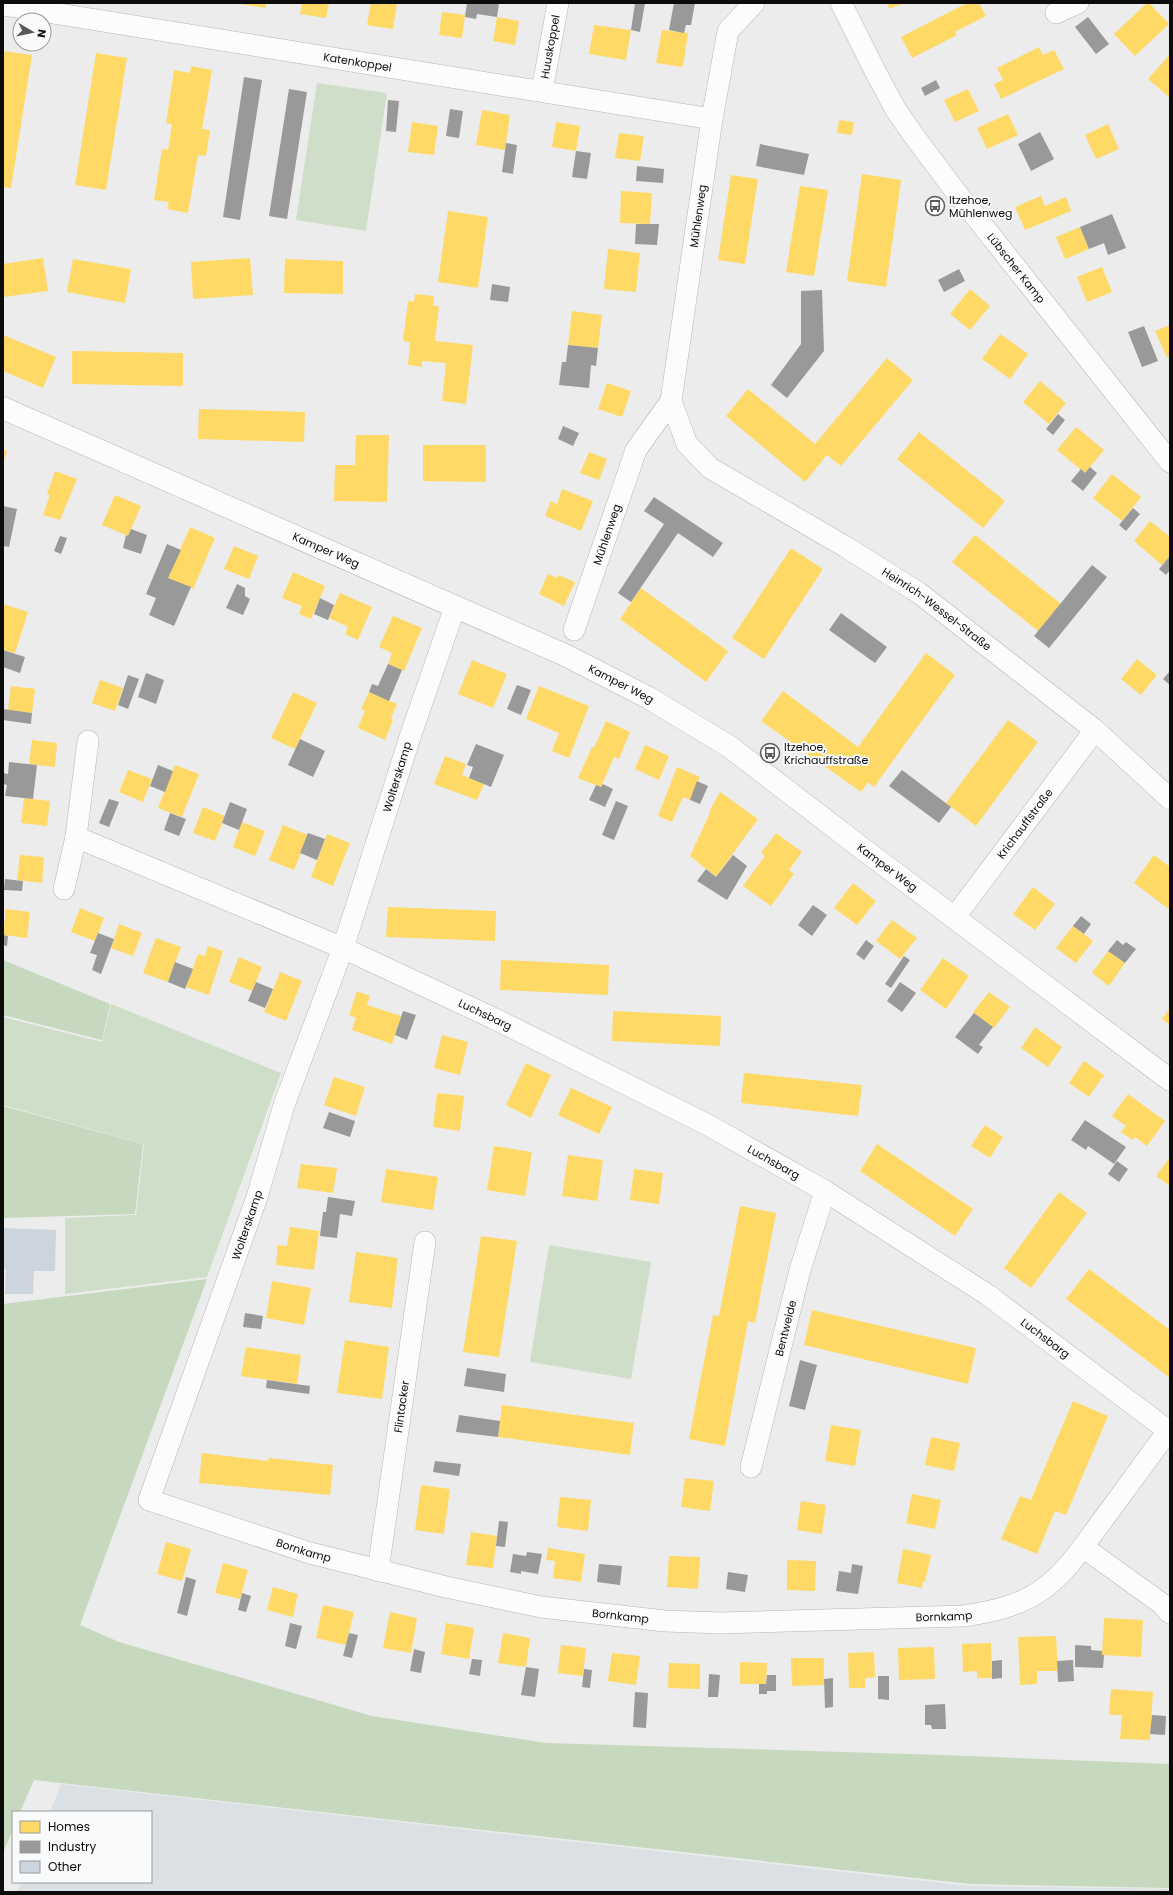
<svg xmlns="http://www.w3.org/2000/svg" width="1173" height="1895" viewBox="0 0 1173 1895" font-family="Poppins,sans-serif">
<rect width="100%" height="100%" fill="#ececed"/>
<path fill="#dbe0e4" d="M61,1784L970,1886L1170,1889V1892H17L21,1882H151V1812H50Z"/>
<path fill="#cedec8" d="M317,83L387,93L366,231L296,220Z
M111,1004L281,1073L207,1277L65,1294V1218L136,1215L144,1144L3,1105V1017L102,1042Z
M549,1245L651,1262L631,1379L530,1362Z"/>
<path fill="#c6d8be" d="M3,960L110,1004L102,1040L3,1015Z
M3,1106L143,1144L135,1214L3,1218Z
M207,1279L80,1625L119,1642L372,1716L546,1743L942,1755L1170,1764V1888L970,1884L34,1780L20,1812H13V1829L3,1853V1304Z"/>
<path fill="#ffd966" d="M240,3H266V8L240,4Z
M302,3H329L326,18L300,14Z
M371,3H397L393,29L367,25Z
M887,3H904L889,9Z
M967,3H979L986,16L955,32L957,35L912,58L901,37Z
M1147,3H1149L1169,24L1135,56L1114,34Z
M442,12L465,15L462,38L439,35Z
M497,17L519,21L515,45L493,41Z
M594,25L631,30L626,60L589,54Z
M662,30L688,33L683,67L656,63Z
M1039,47L1043,55L1054,50L1064,69L1001,99L994,84L1003,80L997,68Z
M3,51L32,55L11,188L3,187Z
M96,53L127,58L106,190L75,185Z
M1170,54V98L1148,79Z
M191,66L212,70L202,129L210,130L206,156L198,155L188,213L167,209L169,202L154,200L162,149L168,150L172,124L166,123L174,70L190,73Z
M968,89L979,111L955,122L944,100Z
M482,110L510,115L505,150L476,145Z
M1008,114L1018,135L987,149L977,128Z
M839,120L854,122L852,135L837,133Z
M412,122L438,126L434,155L408,152Z
M556,122L580,126L576,151L552,147Z
M1108,124L1119,149L1096,159L1085,135Z
M619,133L644,136L640,161L615,158Z
M862,174L901,180L886,287L847,281Z
M731,175L758,179L745,264L718,260Z
M800,186L828,190L814,276L786,272Z
M621,191L652,193L650,224L620,223Z
M1041,196L1045,206L1066,197L1071,211L1025,230L1015,207Z
M448,211L488,217L478,288L438,282Z
M1080,227L1089,249L1065,259L1056,237Z
M608,249L640,253L636,292L604,289Z
M43,258L48,291L3,297V264Z
M250,258L253,295L193,299L191,262Z
M73,259L131,269L125,303L67,292Z
M285,259L343,261V294L284,293Z
M1102,267L1112,292L1087,302L1077,277Z
M970,289L990,306L970,330L950,314Z
M415,294L434,296L433,306H439L435,341L473,345L466,404L442,401L446,363L422,361V367L408,365L410,342L403,341L408,301L414,302Z
M572,311L602,315L598,348L568,345Z
M1170,325V357L1167,358L1155,331Z
M1000,334L1028,354L1010,379L982,359Z
M3,335L56,357L43,388L3,371Z
M72,351L183,353V386L72,384Z
M887,358L913,380L841,466L827,455L805,482L726,416L748,389L815,444Z
M1040,381L1066,403L1049,424L1023,402Z
M607,383L631,391L622,417L598,409Z
M199,409L305,412L304,442L198,439Z
M1076,427L1104,450L1085,473L1057,450Z
M919,432L1005,501L983,528L897,459Z
M356,435H389L387,502L334,501L335,465H355Z
M423,445H486V482L423,481Z
M3,450L7,451L3,463Z
M589,452L607,459L599,480L580,473Z
M55,471L77,479L60,520L43,515L50,495L47,494Z
M1112,474L1141,497L1122,521L1093,498Z
M562,489L593,501L581,531L545,516L551,501L557,504Z
M115,495L141,506L128,536L102,525Z
M1150,521L1170,537V556L1162,565L1134,541Z
M190,527L215,538L193,589L168,578Z
M975,535L1061,604L1038,631L952,562Z
M234,546L258,556L249,579L224,569Z
M791,548L823,569L764,659L732,638Z
M293,572L325,586L311,619L299,614L302,606L282,598Z
M548,574L557,578L558,575L575,582L564,606L539,594Z
M641,588L728,651L706,682L620,619Z
M340,593L372,607L358,640L345,634L348,627L329,618Z
M3,604L28,612L15,653L3,650Z
M393,616L422,628L404,671L388,664L392,653L379,647Z
M926,653L955,675L874,787L868,782L861,792L761,721L783,691L858,747Z
M1137,659L1157,675L1141,695L1121,679Z
M472,660L507,674L493,708L458,694Z
M100,680L123,688L115,711L92,703Z
M11,686L35,689L32,713L8,710Z
M539,686L589,706L569,758L552,751L559,733L526,719Z
M293,692L317,703L295,749L271,738Z
M369,692L397,704L391,718L393,720L385,740L358,728L365,711L361,709Z
M1008,720L1038,742L976,826L946,803Z
M606,721L630,732L619,759L614,757L601,787L578,778L592,747L594,748Z
M32,740L57,743L55,767L29,764Z
M645,745L669,756L659,780L635,769Z
M445,756L466,764L462,775L484,784L477,800L434,784Z
M175,765L199,774L182,817L158,808Z
M677,767L700,777L690,800L683,797L672,822L658,816Z
M128,770L152,779L143,802L119,792Z
M720,792L758,819L716,877L690,856L710,813L709,812Z
M24,798L50,801L47,826L21,823Z
M203,807L225,816L215,841L193,833Z
M242,822L265,831L255,856L233,847Z
M283,825L308,835L294,870L269,860Z
M776,833L802,852L789,870L794,874L771,906L743,886L765,856L761,853Z
M327,834L350,843L333,886L311,877Z
M20,855L44,857L42,883L17,880Z
M1154,855L1170,867V910L1134,883Z
M853,883L876,901L857,925L834,908Z
M1033,887L1055,904L1035,930L1013,914Z
M388,907L496,911L495,941L386,937Z
M80,908L104,918L95,941L71,932Z
M6,909L30,912L27,938L3,935Z
M892,920L917,938L900,959L876,941Z
M119,924L142,933L133,956L111,948Z
M1073,926L1093,941L1076,963L1056,948Z
M156,938L181,947L168,982L143,973Z
M208,946L223,951L209,995L186,987L198,954L205,956Z
M1108,951L1125,963L1109,986L1092,973Z
M239,957L262,967L252,991L229,982Z
M943,958L969,976L946,1009L920,990Z
M501,960L609,965L608,995L500,990Z
M280,972L302,981L286,1021L264,1012Z
M357,991L370,996L367,1005L401,1016L392,1044L352,1030L356,1018L349,1015Z
M989,992L1010,1007L994,1028L973,1012Z
M1170,1008V1025L1162,1019Z
M613,1011L721,1016L720,1046L612,1041Z
M1035,1027L1062,1047L1048,1067L1021,1048Z
M442,1035L468,1042L460,1075L434,1068Z
M1084,1061L1104,1075L1089,1097L1069,1083Z
M526,1063L551,1075L531,1118L506,1105Z
M744,1073L862,1085L858,1116L741,1103Z
M334,1077L365,1087L356,1116L324,1105Z
M571,1088L612,1107L599,1134L558,1115Z
M437,1093L464,1096L460,1131L433,1127Z
M1128,1094L1165,1121L1147,1146L1135,1137L1133,1140L1121,1132L1126,1126L1112,1116Z
M985,1125L1003,1137L990,1158L971,1146Z
M877,1144L973,1209L955,1236L860,1171Z
M494,1146L532,1152L525,1196L487,1190Z
M568,1155L603,1160L597,1201L562,1196Z
M1170,1157V1186L1156,1176Z
M301,1164L337,1168L333,1193L297,1188Z
M386,1169L438,1177L433,1210L381,1202Z
M634,1169L663,1173L659,1204L630,1200Z
M1059,1192L1087,1213L1031,1288L1004,1268Z
M740,1206L776,1213L755,1323L748,1321L725,1446L689,1439L713,1315L719,1316Z
M290,1227L319,1231L314,1270L276,1265L278,1245L287,1246Z
M481,1236L517,1241L499,1357L463,1352Z
M356,1252L398,1258L392,1308L349,1302Z
M1089,1269L1170,1330V1378L1066,1299Z
M272,1281L311,1288L304,1325L266,1318Z
M812,1310L976,1348L968,1384L804,1345Z
M345,1340L389,1347L382,1399L337,1393Z
M246,1347L301,1355L297,1384L241,1376Z
M1073,1401L1108,1416L1066,1515L1055,1511L1037,1554L1001,1539L1020,1496L1031,1500Z
M502,1405L634,1423L630,1455L498,1437Z
M831,1425L861,1430L855,1466L825,1461Z
M931,1437L960,1443L954,1471L925,1465Z
M202,1453L268,1461L269,1458L333,1465L330,1495L199,1483Z
M685,1478L714,1481L710,1511L681,1507Z
M421,1485L450,1489L444,1534L415,1530Z
M912,1494L941,1500L935,1529L906,1523Z
M560,1497L591,1500L588,1531L557,1527Z
M801,1501L826,1505L822,1534L797,1530Z
M471,1532L497,1536L493,1568L466,1565Z
M166,1542L191,1549L182,1581L157,1574Z
M548,1548L585,1554L581,1582L553,1578L555,1561L546,1560Z
M903,1549L931,1555L925,1582L923,1581L922,1588L897,1583Z
M669,1556L700,1557L698,1589L667,1587Z
M787,1560L816,1561L815,1591L787,1590Z
M223,1563L248,1570L240,1599L215,1593Z
M273,1587L298,1594L293,1617L267,1610Z
M323,1605L354,1612L346,1645L316,1638Z
M390,1612L417,1618L411,1653L383,1648Z
M1104,1618L1143,1620L1141,1657L1102,1655Z
M446,1623L474,1628L469,1659L441,1654Z
M503,1633L530,1638L526,1667L498,1663Z
M1056,1636L1058,1671H1037V1684L1020,1685L1018,1637Z
M991,1643L992,1678H977V1671L963,1672L962,1644Z
M561,1645L586,1648L583,1676L558,1673Z
M934,1647L935,1679L899,1680L898,1648Z
M874,1652L875,1677L865,1678V1688H849L848,1653Z
M612,1653L640,1656L636,1685L608,1681Z
M791,1658H824V1685L792,1686Z
M740,1662L767,1663L766,1684H740Z
M669,1663L700,1664V1689L668,1688Z
M1111,1689L1153,1692L1150,1740L1120,1739L1122,1715H1109Z"/>
<path fill="#999" d="M467,3H499L497,17L477,14L476,19L465,17Z
M635,3H645L640,32L631,30Z
M674,3H695L691,25H686L684,33L669,30Z
M1088,17L1109,44L1096,54L1075,27Z
M244,77L262,80L240,220L223,217Z
M936,80L940,88L925,96L921,88Z
M289,89L307,92L287,219L269,216Z
M388,100L399,101L396,132L386,131Z
M450,109L463,111L459,138L446,136Z
M1040,132L1054,159L1031,171L1018,144Z
M506,143L517,145L513,174L502,172Z
M760,144L809,154L804,175L756,166Z
M576,151L591,153L587,179L572,177Z
M637,166L664,169L663,183L636,181Z
M1112,214L1126,248L1108,255L1104,243L1089,249L1080,227Z
M636,224H659L657,245L635,244Z
M959,269L965,281L944,292L938,280Z
M492,284L510,287L508,302L490,300Z
M822,290L824,351L787,398L771,385L801,344V291Z
M1144,326L1158,361L1142,367L1128,332Z
M568,345L598,348L596,366L591,365L589,388L559,385L562,362H566Z
M1058,414L1065,420L1053,435L1046,429Z
M563,426L579,433L573,446L558,439Z
M1090,467L1097,473L1083,491L1071,481L1081,469L1085,473Z
M654,497L723,543L713,557L678,533L631,602L618,593L664,524L644,511Z
M3,506L17,509L9,547L3,546Z
M1133,508L1140,514L1126,531L1119,525Z
M131,529L147,535L141,554L123,548L126,535L128,536Z
M60,536L67,538L61,554L54,551Z
M167,544L181,550L168,578L191,587L174,626L149,615L156,598L146,594Z
M1170,556V570L1166,575L1159,569Z
M1092,565L1107,577L1049,648L1034,636Z
M237,584L245,588V596L250,599L243,615L226,608Z
M320,598L334,605L328,620L314,614Z
M841,613L887,647L875,663L829,630Z
M3,650L25,657L20,673L3,667Z
M388,664L402,670L389,701L369,692L372,684L378,686Z
M1170,671V685L1163,679Z
M146,673L164,680L156,704L138,697Z
M128,675L139,679L128,709L118,705Z
M517,685L531,690L521,715L507,709Z
M3,709L32,713L31,724L3,720Z
M300,739L325,751L313,777L288,765Z
M476,744L504,755L491,787L469,778L473,767L467,765Z
M9,762L37,765L33,799L5,796L7,785L3,784V773L8,774Z
M158,765L173,771L165,792L150,786Z
M902,770L951,807L939,823L889,786Z
M697,781L708,786L700,804L690,800Z
M603,784L613,789L605,807L589,800L596,785L601,787Z
M109,799L119,802L109,827L99,823Z
M616,801L628,806L614,840L602,835Z
M230,802L247,809L239,830L222,823Z
M170,813L186,819L179,836L164,830Z
M308,833L325,839L317,860L300,853Z
M733,855L747,866L727,900L697,881L706,869L716,877Z
M5,879L23,881L22,891L4,890Z
M813,905L827,915L812,936L798,925Z
M1081,916L1091,924L1084,934L1073,926Z
M98,933L114,939L101,974L92,970L97,955L90,953Z
M3,935L8,936L7,946L3,945Z
M866,940L874,946L864,960L856,954Z
M1117,940L1123,945L1126,942L1136,949L1125,963L1108,951Z
M904,956L910,960L891,988L885,984Z
M175,962L193,969L185,989L168,982Z
M256,982L273,989L265,1008L248,1001Z
M900,982L916,993L902,1012L887,1001Z
M403,1011L416,1015L407,1040L395,1035Z
M974,1013L993,1027L979,1045L983,1047L978,1054L955,1037Z
M329,1112L355,1121L350,1137L323,1128Z
M1085,1120L1126,1147L1114,1164L1088,1146L1086,1150L1071,1140Z
M1117,1161L1128,1169L1119,1182L1108,1174Z
M328,1197L355,1201L352,1216L340,1214L337,1238L320,1236L323,1212H326Z
M245,1313L263,1316L261,1329L243,1327Z
M800,1360L817,1365L805,1410L789,1406Z
M467,1368L506,1374L504,1392L464,1386Z
M267,1380L310,1386L309,1394L266,1388Z
M459,1415L500,1421L498,1437L456,1432Z
M435,1461L461,1464L459,1476L433,1472Z
M499,1521L508,1522L505,1547L496,1546Z
M527,1552L542,1554L538,1574L521,1571V1574L510,1572L513,1554L526,1556Z
M599,1564L622,1566L620,1585L597,1582Z
M852,1564L863,1566L858,1594L836,1591L839,1571L851,1573Z
M728,1572L748,1575L745,1592L726,1589Z
M186,1577L196,1580L187,1616L177,1613Z
M242,1593L251,1596L246,1612L238,1610Z
M290,1623L302,1626L296,1649L285,1646Z
M349,1633L358,1635L352,1658L343,1656Z
M1075,1645L1091,1646V1650L1102,1651V1655H1104L1103,1668L1075,1667Z
M414,1649L425,1652L421,1673L410,1671Z
M472,1659L482,1660L480,1676L469,1674Z
M1002,1660V1678L992,1679V1661Z
M1073,1660L1074,1681L1058,1682L1057,1661Z
M526,1667L539,1669L535,1697L521,1695Z
M584,1669L592,1670L590,1688L582,1687Z
M709,1674L720,1675L718,1697H708Z
M767,1675H776V1691H767V1694H759V1684H766Z
M878,1676H889V1700L878,1699Z
M833,1678V1707L825,1708L824,1679Z
M635,1692L648,1693L646,1728L633,1727Z
M945,1704L946,1729H932L931,1725H925V1705Z
M1152,1715L1166,1716L1165,1735L1150,1734Z"/>
<path fill="#ccd5dd" d="M3,1228L56,1230L55,1271H34L33,1294H5L6,1269H3Z"/>
<g fill="none" stroke-linecap="round" stroke-linejoin="round">
<g stroke="#b5b5b6" stroke-width="22">
<g id="minor">
<path id="s1" d="M754,3L728,31L712,119L671,401L687,444L710,468L846,547L919,593L1095,730L1170,799"/>
<path id="s2" d="M841,3L875,71L896,110L914,136L956,192L1170,462"/>
<path id="s3" d="M3,5L712,119"/>
<path d="M1056,13L1078,3"/>
<path id="s4" d="M542,91L558,3"/>
<path id="s5" d="M455,607L410,737L343,948L284,1105L257,1197L149,1500L310,1553L446,1587L541,1607L665,1621L720,1623L963,1616C991,1612 1020,1606 1043,1589C1069,1570 1086,1542 1105,1517C1126,1488 1147,1460 1168,1431"/>
<path id="s6" d="M574,630L636,450L671,401"/>
<path id="s7" d="M88,741L76,837L343,948L493,1018L708,1125L825,1191L988,1295L1170,1432"/>
<path d="M64,889L76,837"/>
<path id="s8" d="M954,918L1095,730"/>
<path id="s9" d="M751,1467L800,1270L825,1191"/>
<path d="M1083,1547L1162,1604L1170,1613"/>
<path id="s10" d="M378,1571L425,1242"/>
</g>
</g>
<g stroke="#b5b5b6" stroke-width="23">
<g id="major">
<path id="s11" d="M3,408L565,655L649,698L730,747L859,846L1170,1080"/>
</g>
</g>
<use href="#minor" stroke="#fcfcfc" stroke-width="21"/>
<use href="#major" stroke="#fcfcfc" stroke-width="22"/>
</g>
<defs>
<g id="bus-ring" transform="scale(1)"><circle r="9.5" fill="#f8fafb" stroke="#5a5a5b" stroke-width="1.5"/><path d="M-5-6H5V4H4V6H2V4H-2V6H-4V4H-5ZM-3.5-4V0h7V-4ZM-3.5 1.2v1.5H-2V1.2ZM2 1.2v1.5H3.5V1.2Z" fill="#5a5a5b"/></g>
</defs>
<g fill-rule="evenodd">
<use href="#bus-ring" x="935" y="206"/>
<use href="#bus-ring" x="770" y="753"/>
</g>
<g text-anchor="middle" stroke-width="4" stroke-linejoin="round" paint-order="stroke">
<g font-size="11" fill="#0c0c0d" stroke="#f8fafb">
<text dy="4" stroke="none"><textPath href="#s4" startOffset="45">Huuskoppel</textPath></text>
<text dy="4" stroke="none"><textPath href="#s3" startOffset="359">Katenkoppel</textPath></text>
<text transform="translate(698 216) rotate(-82)" y="4">Mühlenweg</text>
<text dy="4" stroke="none"><textPath href="#s2" startOffset="319">Lübscher Kamp</textPath></text>
<text dy="4" stroke="none"><textPath href="#s6" startOffset="101">Mühlenweg</textPath></text>
<text dy="4" stroke="none"><textPath href="#s11" startOffset="353">Kamper Weg</textPath></text>
<text dy="4" stroke="none"><textPath href="#s1" startOffset="759">Heinrich-Wessel-Straße</textPath></text>
<text dy="4" stroke="none"><textPath href="#s11" startOffset="677">Kamper Weg</textPath></text>
<text transform="translate(397 777) rotate(-73)" y="4">Wolterskamp</text>
<text dy="4" stroke="none"><textPath href="#s8" startOffset="118">Krichauffstraße</textPath></text>
<text dy="4" stroke="none"><textPath href="#s11" startOffset="1001">Kamper Weg</textPath></text>
<text dy="4" stroke="none"><textPath href="#s7" startOffset="543">Luchsbarg</textPath></text>
<text dy="4" stroke="none"><textPath href="#s7" startOffset="867">Luchsbarg</textPath></text>
<text transform="translate(247 1225) rotate(-71)" y="4">Wolterskamp</text>
<text dy="4" stroke="none"><textPath href="#s9" startOffset="143">Bentweide</textPath></text>
<text dy="4" stroke="none"><textPath href="#s7" startOffset="1191">Luchsbarg</textPath></text>
<text dy="4" stroke="none"><textPath href="#s10" startOffset="166">Flintacker</textPath></text>
<text dy="4" stroke="none"><textPath href="#s5" startOffset="1107">Bornkamp</textPath></text>
<text dy="4" stroke="none"><textPath href="#s5" startOffset="1431">Bornkamp</textPath></text>
<text dy="4" stroke="none"><textPath href="#s5" startOffset="1755">Bornkamp</textPath></text>
</g>
<g font-size="11" fill="#0c0c0d" stroke="#f8fafb" text-anchor="start">
<text x="949" y="204">Itzehoe,<tspan x="949" dy="13">Mühlenweg</tspan></text>
<text x="784" y="751">Itzehoe,<tspan x="784" dy="13">Krichauffstraße</tspan></text>
</g>
</g>
<rect width="1173" height="1895" fill="none" stroke="#0c0c0d" stroke-width="8"/>
<rect x="12" y="1811" width="140" height="72" fill="#f8fafb" stroke="#9a9b9c"/>
<rect x="20" y="1821" width="20" height="12" fill="#ffd966" stroke="#9a9b9c"/>
<text x="48" y="1831" font-size="12" fill="#0c0c0d">Homes</text>
<rect x="20" y="1841" width="20" height="12" fill="#999999" stroke="#9a9b9c"/>
<text x="48" y="1851" font-size="12" fill="#0c0c0d">Industry</text>
<rect x="20" y="1861" width="20" height="12" fill="#ccd5dd" stroke="#9a9b9c"/>
<text x="48" y="1871" font-size="12" fill="#0c0c0d">Other</text>
<g transform="translate(32 32) rotate(99)"><circle r="19" fill="#f8fafb" stroke="#9a9b9c"/>
<path d="M0-3L7 15L0 10L-7 15Z" fill="#5a5a5b"/>
<text y="-6" font-size="11" font-weight="bold" text-anchor="middle" fill="#0c0c0d">N</text>
</g>
</svg>
